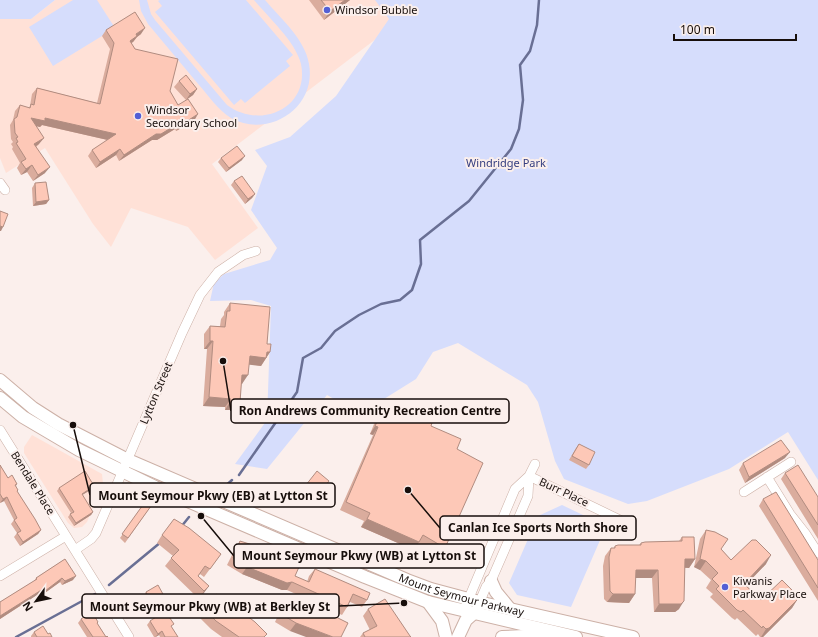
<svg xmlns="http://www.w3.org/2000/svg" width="818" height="637" viewBox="0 0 818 637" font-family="'Noto Sans',sans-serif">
<rect width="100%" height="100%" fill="#fbefec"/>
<path fill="#ffe1d7" d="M55,0H394L406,16L212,164L258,228L215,260L188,227L131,208L111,247L93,224L45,148L6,173L0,158V19H31Z
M32,435L102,474L103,484L87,522L82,527L74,528L68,523L24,453V447Z"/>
<path fill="#d6ddfc" d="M0,0H55L31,19H0Z
M73,0H97L115,28L53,66L29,27Z
M139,0H147L151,14L155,20L227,105C260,130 310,108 301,64C296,42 268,17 254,0H265C281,19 305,39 309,64C317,108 268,139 231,118C218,110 209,96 199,85C182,65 165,44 148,24L141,11Z
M160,0H246L293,55L286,61L290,66L245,103L241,99L234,105L155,12L162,6L158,1Z
M375,0H818V480L788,432L729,469L647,501L628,504L564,479L555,461L538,402L527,385L458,343L433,352L416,379L360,414L327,395L267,469L235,464L267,420L271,306L251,300L210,301L214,283L224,274L270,260L277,248L251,210L267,166L255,150L290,137L336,96L389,19Z
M562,505L602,524L604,531L571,607L517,595L509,583L538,516Z"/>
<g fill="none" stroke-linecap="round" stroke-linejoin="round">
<path stroke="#696f94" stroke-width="2.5" d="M239,475L297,392L303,358L321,348L335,331L359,315L381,304L400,300L412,290L421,264L420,240L469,201L511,149L519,129L523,100L520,65L530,51L537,25L539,0
M221,490L232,480
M181,527L189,517
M109,585L161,542
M16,637L95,594"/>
<g stroke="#ccb0a6" stroke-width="10">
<path id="street" d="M0,183L5,190
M0,430L129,637
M529,476L620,520
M767,477L790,514L805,533L818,553
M744,492L791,462
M75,550L91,539L96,533L182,333L200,295L218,272L243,255L256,251
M0,576L66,536
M466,605L515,489L529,476
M477,608L486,587L491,581L528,496L529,476L535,464"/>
</g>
<g stroke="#ccb0a6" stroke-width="14">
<g id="secondary">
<path id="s1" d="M0,380L33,408L58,424L128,460L407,580L431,589L487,604L633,637"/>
<path d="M0,398L23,417L79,450L155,487L365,577L428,602L576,637"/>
<path d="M491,581L496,592L510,609"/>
<path d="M428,602L442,621L446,637"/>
<path d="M458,637L466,620L474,613"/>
<path d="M502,637L547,635"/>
</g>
</g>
<use href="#street" stroke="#fff" stroke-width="9"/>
<use href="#secondary" stroke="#fff" stroke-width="12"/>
</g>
<path fill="#daac9d" d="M309,0H350L324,20Z
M106,30L141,34L137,37L133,42L131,43L135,49L170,91L178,105L194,121L176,131L175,129L157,140H152L119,161L116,155L96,168L88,156L92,150L108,140L42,125L40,127L36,126L39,144L36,147L45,173L33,181L27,172L21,175L17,168L20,163L12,149L13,147L11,144L13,142L11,139L10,125L13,120L15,111L20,105L29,108L30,106L32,94L37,88L97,103L110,49L102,36Z
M179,81L197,89L193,95L186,100L174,87Z
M221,158L242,160L226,172L218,162Z
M234,181L255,194L252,198L245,204L231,185Z
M35,183L49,200L46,204L33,206L32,188Z
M230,303L267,344L270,352L261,366L249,364L242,384H241L240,402L234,410H225V407L203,406L207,349H204V334L210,326H220L221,319L224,315V312Z
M399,412L415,419L418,414L431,426L457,449L445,548L439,556L418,544L414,550L361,527L364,521L340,510L373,435L370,434L374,424L380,416L393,421Z
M579,444L589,465L586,469L569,460L576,448Z
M785,458L745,483L739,470L743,463Z
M0,465L8,478L17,484L16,486L17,491L41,530L38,534L20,546L14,537L17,533L11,524L14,520L4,501L0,503Z
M785,473L818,497V539L781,479Z
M325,487L310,505L305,501L304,502L298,496L302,490Z
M59,488L92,489L82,495L93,512L91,515L74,526L68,517L71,513L57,491Z
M763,499L818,560V601L759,506Z
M145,502L151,506L125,543L120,538Z
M706,530L721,549L731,560L766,564L746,585L761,600H797L792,608L763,637H760L758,634L756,636L737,618L735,620L732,618L710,597L713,594L706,588L711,580L700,570L694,567L700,539Z
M162,535L221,554L204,577L200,574L198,576L209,586L203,594L199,599L165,566L173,556L157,543Z
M682,537L695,559L689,568H685L679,609L675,612H654L652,578H635V594L629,603L607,602L604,599L603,566L605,556L611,548H614L615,546L639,545L641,543L679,541Z
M240,541L295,576L307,582L309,576L315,569L367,600L362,607L350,602L347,607L342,615L287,590H282L242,574L227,565L235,549Z
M65,559L73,580L62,585L60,582L42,595L40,593L0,619V602L34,581L36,578Z
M146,592L161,600L149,609L143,597Z
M288,597L348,623L290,631L275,622L283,605Z
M204,609L264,637H222L211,629L199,617Z
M368,609L411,637H360L363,633L370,630L363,616Z
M81,619L97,623L106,637H108H87L78,623Z
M150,621L172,628L178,637H160L159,635L156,637H154L147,625Z
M34,632L48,634L52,637H31V636Z"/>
<path fill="#b18c80" d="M345,0H350L324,20L330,11Z
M145,28L141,34L137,37L133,42L125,47L130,41L136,34Z
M197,89L193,95L186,100L190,94Z
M198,114L194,121L176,131L181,125Z
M31,118H45L116,134L112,141L42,125L40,127L26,124Z
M179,123L175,129L157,140H152L119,161L124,155L156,134Z
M44,138L39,144L30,150L34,144Z
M120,149L116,155L96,168L100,162Z
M245,156L242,160L226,172L229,168Z
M32,165L27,172L21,175L26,169Z
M50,167L45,173L33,181L38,175Z
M255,194L252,198L245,204L248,199Z
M49,200L46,204L33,206L36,202Z
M0,226L3,227L1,231H0Z
M210,341H213L207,349H204Z
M267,352H270L261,366L244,364L250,356Z
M242,375H248L242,384L236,383Z
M209,397L231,399L225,407L203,406Z
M230,402H240L234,410H225Z
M375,426L378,427L373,435L370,434Z
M790,452L785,458L745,483L749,477Z
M329,481L325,487L310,505L315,499Z
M94,486L92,489L79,497L82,494Z
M7,497L4,501L0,503L3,499Z
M93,512L91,515L74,526L76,523Z
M367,519L419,542L414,550L361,527Z
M41,530L38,534L20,546L23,542Z
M771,555L766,564L739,592L744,584Z
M685,559H695L689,568L679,567Z
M700,559L706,561L700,570L694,567Z
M247,567L292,582L287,590H282L242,574Z
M636,570H658L652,578H630Z
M76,576L73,580L62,585L65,581Z
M62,578L60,582L42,595L45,591Z
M209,586L203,594L199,599L204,591Z
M43,589L40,593L0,619V616Z
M613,594H635L629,603L607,602Z
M164,596L161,600L149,609L152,605Z
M797,600L792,608L763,637H761L766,629Z
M684,601L679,609L675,612H654L659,604Z
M296,623L333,637H306L290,631Z
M162,631L159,635L155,637L158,634Z"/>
<path fill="#fdc8b7" stroke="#b18c80" d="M321,0H345L330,11Z
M135,12L145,28L136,34L137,36L130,41L135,49L178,59L170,91L178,105L188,99L198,114L181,125L179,123L161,134H156L124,155L120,149L100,162L92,150L116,134L45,118V121L31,118L44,138L34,144L50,167L38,175L32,165L26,169L21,162L26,159L16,143L18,142L16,138L18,137L15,133L14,119L17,117L20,105L30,108L31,104L34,105L37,88L100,104L114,43L106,30Z
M186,75L197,89L190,94L179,81Z
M237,146L245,156L229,168L221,158Z
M242,176L255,194L248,199L234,181Z
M46,182L49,200L36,202L35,183Z
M0,211L8,214L3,227L0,226Z
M230,303L270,307L267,344H271L270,352H267L266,358L250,356L248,375H242L240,402H230L231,399L209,397L213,341H210V326L225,327L227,311H230Z
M399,412L416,420L418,414L432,423L431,426L461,439L457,449L483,463L445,548L423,535L419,542L367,519L370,513L346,502L378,427L375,426L380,416L395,422Z
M781,440L790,452L749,477L743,463Z
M579,444L595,452L589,465L572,456Z
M0,465L8,478L12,475L17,484L15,485L18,490L17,491L35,519L41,530L23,542L17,533L21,531L14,520L17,518L7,497L3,499L0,494Z
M798,465L818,497V525L785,473Z
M85,471L94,486L82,494L93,512L76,523L70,514L74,512L59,488Z
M317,471L329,481L315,499L309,494L308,496L302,490Z
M776,492L818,560V588L763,499Z
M145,502L151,506L128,538L122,534Z
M174,519L189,528L221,554L210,569L205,566L198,576L209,586L204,591L171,558L179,550L162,535Z
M706,530L715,532L728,539L721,549L731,560L752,540H756L771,555L744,584L761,600L782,580L797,595V600L769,628L766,629L763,626L762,628L743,610L741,612L737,610L716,589L719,586L712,579L718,573L706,561L700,559Z
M682,537H694L695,559H685L684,601L681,604H659L658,570H636L635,594H613L610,591L609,557L611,548H615V546L618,545H641V543L645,542L682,541Z
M240,541L259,547L295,564L299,567L295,576L309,582L315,569L370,593L367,600L353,594L347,607L292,582L287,583L247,567L233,558Z
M65,559L76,576L65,581L62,578L45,591L43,589L0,616V602L37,579L36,578Z
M158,585L164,596L152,605L146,592Z
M216,594L232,606L233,605L255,622L267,634L264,637H239L216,621L204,609Z
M288,597L308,603L348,623L341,637H333L296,623L281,614Z
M385,599L410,636L411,637H365L363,633L377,626L368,609Z
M165,611L174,624L171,626L178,637H165L162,631L158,634L150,621Z
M92,612L98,622L97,623L106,637L107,636L108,637H93L81,619Z
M43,626L48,634L50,633L52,637H37L34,632Z"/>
<g fill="#535fd5" stroke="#fbefec" stroke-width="1.5">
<circle cx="327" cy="10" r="4"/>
<circle cx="138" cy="116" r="4"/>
<circle cx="725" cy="587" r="4"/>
</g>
<g text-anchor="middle" stroke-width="4" stroke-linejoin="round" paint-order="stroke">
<g font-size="11" fill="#170e0b" stroke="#fbefec" text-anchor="start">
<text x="335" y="14">Windsor Bubble</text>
<text x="146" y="114">Windsor<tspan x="146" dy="13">Secondary School</tspan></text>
<text x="733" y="585">Kiwanis<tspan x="733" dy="13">Parkway Place</tspan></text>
</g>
<g font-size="11" fill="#343d7f" stroke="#fbefec">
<text x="506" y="167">Windridge Park</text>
</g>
<g font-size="11" fill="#170e0b" stroke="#fbefec">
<text transform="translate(156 393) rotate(-67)" y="4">Lytton Street</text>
<text transform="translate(33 483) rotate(58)" y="4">Bendale Place</text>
<text transform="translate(564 492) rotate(25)" y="4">Burr Place</text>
<text dy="4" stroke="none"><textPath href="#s1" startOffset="512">Mount Seymour Parkway</textPath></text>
</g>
</g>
<path fill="none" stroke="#170e0b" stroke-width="1.5" d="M223 361L231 411M73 425L90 495M408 490L440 528M201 516L234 556M404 603L339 606"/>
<g fill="#170e0b" stroke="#fbefec" stroke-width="1.5">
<circle cx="223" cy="361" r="4"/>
<circle cx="73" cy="425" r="4"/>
<circle cx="408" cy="490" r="4"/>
<circle cx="201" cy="516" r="4"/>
<circle cx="404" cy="603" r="4"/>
</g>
<g fill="#fbefec" stroke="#170e0b" stroke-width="1.5">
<rect x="231" y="399" width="278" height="24" rx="4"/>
<rect x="90" y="483" width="245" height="24" rx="4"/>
<rect x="440" y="516" width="196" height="24" rx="4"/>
<rect x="234" y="544" width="250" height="24" rx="4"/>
<rect x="82" y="594" width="257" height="24" rx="4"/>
</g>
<g font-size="12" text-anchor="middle" font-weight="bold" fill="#170e0b">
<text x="370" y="415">Ron Andrews Community Recreation Centre</text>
<text x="213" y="500">Mount Seymour Pkwy (EB) at Lytton St</text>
<text x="538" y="532">Canlan Ice Sports North Shore</text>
<text x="359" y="560">Mount Seymour Pkwy (WB) at Lytton St</text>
<text x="210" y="611">Mount Seymour Pkwy (WB) at Berkley St</text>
</g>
<g transform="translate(36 601) rotate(237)" stroke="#fbefec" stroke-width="3" paint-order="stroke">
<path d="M0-3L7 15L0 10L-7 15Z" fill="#170e0b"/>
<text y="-6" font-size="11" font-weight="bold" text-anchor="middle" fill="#170e0b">N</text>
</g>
<path d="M674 34v6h122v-6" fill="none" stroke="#170e0b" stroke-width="2"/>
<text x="680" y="34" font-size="12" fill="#170e0b" stroke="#fbefec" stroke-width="3" paint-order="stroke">100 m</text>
</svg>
